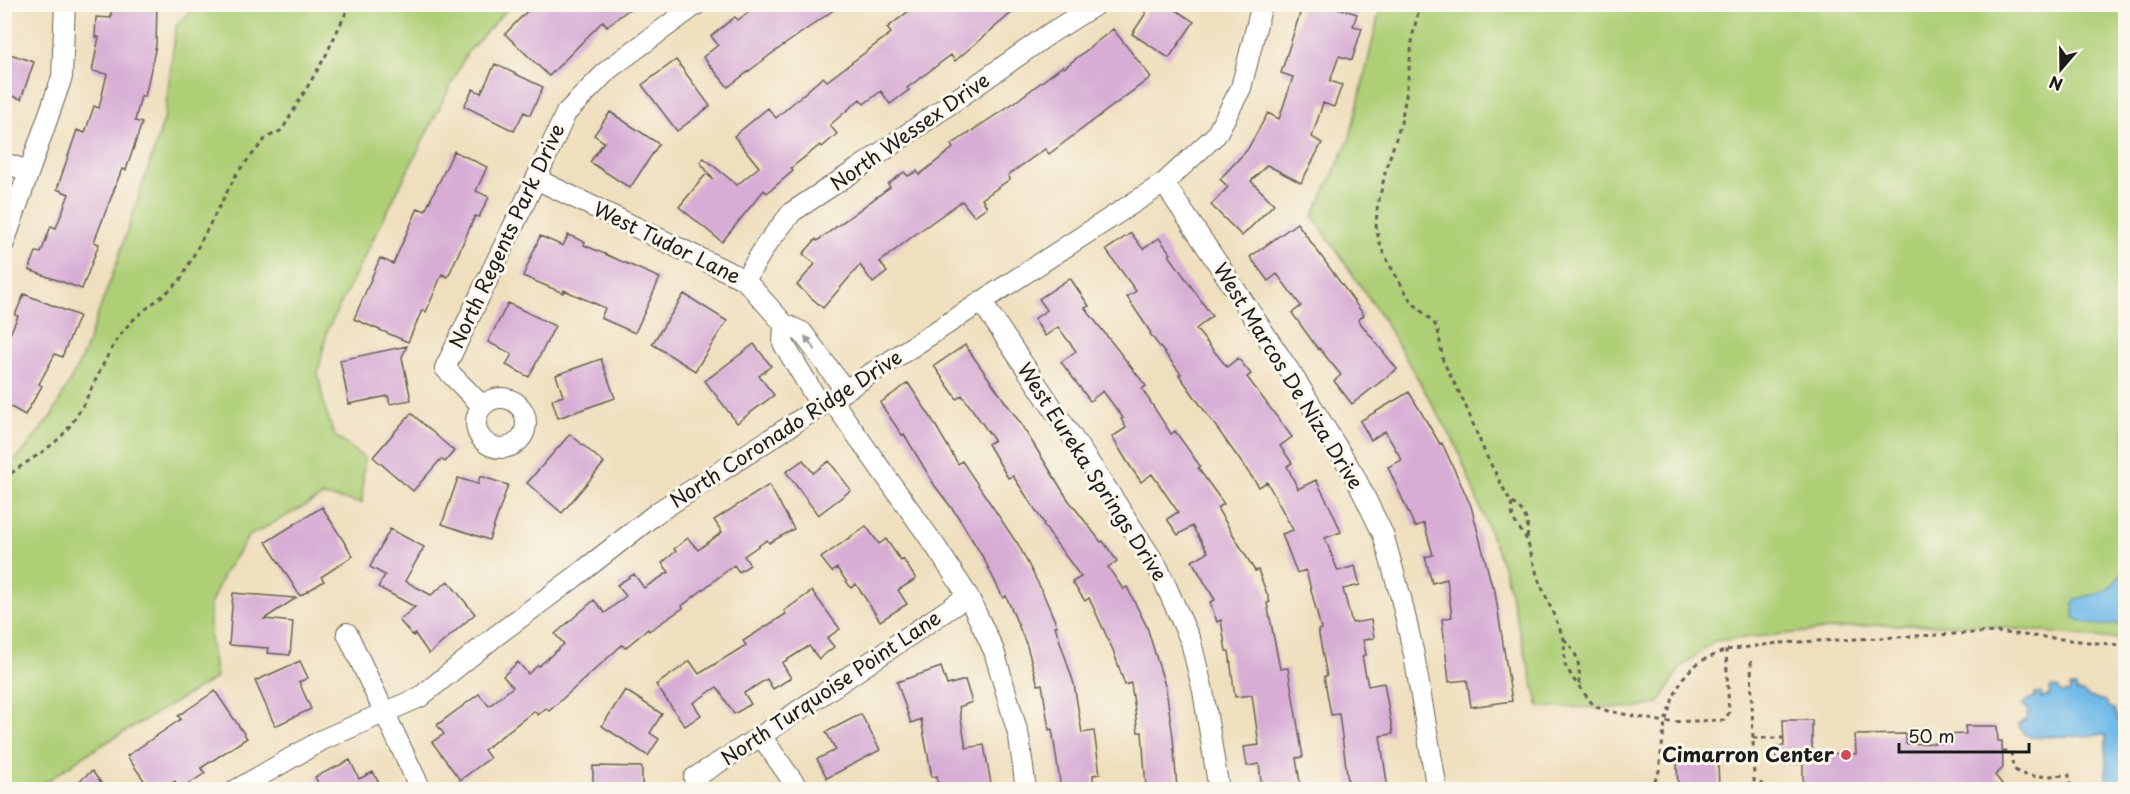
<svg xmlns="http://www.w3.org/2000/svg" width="2130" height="794" viewBox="0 0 2130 794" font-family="'Playpen Sans',sans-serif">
<rect width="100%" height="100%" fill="#fbf7ec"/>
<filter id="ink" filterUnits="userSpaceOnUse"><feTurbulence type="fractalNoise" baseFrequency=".0167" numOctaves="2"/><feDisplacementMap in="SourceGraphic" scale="12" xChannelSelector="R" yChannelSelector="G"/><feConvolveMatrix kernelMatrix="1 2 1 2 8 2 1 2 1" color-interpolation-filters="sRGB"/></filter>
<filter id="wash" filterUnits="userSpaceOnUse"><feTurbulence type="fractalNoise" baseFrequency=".008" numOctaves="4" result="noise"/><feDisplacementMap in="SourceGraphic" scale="24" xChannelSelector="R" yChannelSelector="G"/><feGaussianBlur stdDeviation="1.35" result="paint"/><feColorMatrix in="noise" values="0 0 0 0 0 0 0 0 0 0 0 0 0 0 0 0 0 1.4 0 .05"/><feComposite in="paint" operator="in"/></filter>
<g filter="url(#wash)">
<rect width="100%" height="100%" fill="#efdfbe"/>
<path fill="#afcf77" stroke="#66764a" stroke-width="1.5" d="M197,5H511L467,53L327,331L318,373L324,405L334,435L364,458L362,503L323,496L249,536L224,573L210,605V638L216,678L85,755L36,789H5V469L22,453L52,415L81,360L116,265L164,120L176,26Z
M1381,5H2125V640L1976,625H1876L1714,641L1680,668L1659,703L1637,708L1539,707L1504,569L1455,443L1383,319L1313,216L1350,138Z"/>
<path fill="#6fbae8" stroke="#466b82" stroke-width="1.5" d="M2125,566V623C2107,626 2090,628 2074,617L2073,602C2082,596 2088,596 2097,594C2110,591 2121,577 2125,566Z
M2053,687L2058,688L2061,693L2070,692V687H2076V692H2083L2089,697L2106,701L2108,707L2114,709L2118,720L2125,721V786H2106V735L2032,737L2024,734L2018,724C2026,722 2028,717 2028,709L2023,705C2026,700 2029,699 2035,697V693H2041V698L2049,696L2050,689Z"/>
<g id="blocks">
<path fill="#d7add5" d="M111,4H157L156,45L145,97L141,96L135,121L142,123L126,170L122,169L94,242L99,244L82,289L29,270L36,252L41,253L51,226L56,228L69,194L57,189L77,130L85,133L94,106L99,108L107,74L92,71L99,37H95L96,17L111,18Z
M534,4H636L607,26L603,21L549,76L505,34Z
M759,4H842L770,55L728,87L703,57L718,45L711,36L735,17L738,20Z
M918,4H1022L955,61L951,55L907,88L909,90L890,104L881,91L864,104L860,99L830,125L837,134L822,147L820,145L791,168L793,171L767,193L764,190L722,242L679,207L706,174L713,179L700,162L704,158L737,185L759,167L734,136L768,108L776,118L823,77L827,81L891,33L887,28Z
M1133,4H1167L1194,22L1169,58L1132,34L1146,13Z
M1303,4H1325L1357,14L1353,26L1362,28L1352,60L1339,56L1330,81L1342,85L1334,107L1323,103L1312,137L1322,143L1301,183L1267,165L1251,181L1274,204L1242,236L1211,205L1228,187L1220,179L1247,150L1268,113L1279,119L1293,77L1281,73Z
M1113,29L1151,77L1049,154L1045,149L1008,175L1010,179L982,199L987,207L974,216L962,201L917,233L880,262L887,272L873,283L860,265L823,308L797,285L815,264L803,254L816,239L817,241L890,187L888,184L904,172L908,176L917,171L919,175L953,148L951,145L1015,102L1063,66L1064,68Z
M4,52L34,62L21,99L4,93Z
M676,60L710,106L677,131L642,85Z
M495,64L543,87L530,115L524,112L514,131L464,106L473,89L481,93Z
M610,112L659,144L630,188L590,162L604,142L594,135Z
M454,151L487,167L476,191L489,197L479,217L475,216L448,277L442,274L426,312L422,310L408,342L354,319L380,258L393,264L418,208L425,211Z
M1297,223L1364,315L1358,320L1397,369L1352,404L1334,381L1341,375L1319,348L1318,349L1292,313L1301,306L1277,274L1268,281L1250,257Z
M1131,233L1143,249L1159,238L1171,254L1169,255L1212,316L1196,329L1227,367L1238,358L1251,374L1247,377L1292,437L1280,446L1292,463L1287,466L1298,489L1316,480L1333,513L1341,532L1325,538L1338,571L1355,566L1360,585L1343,589L1352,623L1371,620L1374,638L1363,640L1366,655L1362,656L1368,686L1384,683L1393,734L1380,736L1388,789H1349L1339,714L1331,715L1324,676H1327L1318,630L1321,629L1306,570L1297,573L1282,534L1293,530L1267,482L1259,487L1179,375L1181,374L1150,334L1151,333L1127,297L1136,291L1106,250Z
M568,235L585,242L584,245L660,278L635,333L601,318L605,308L564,290L563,293L523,276L540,236L563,246Z
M1070,278L1089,306L1085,308L1146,386L1142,389L1171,434L1175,431L1200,466L1198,468L1224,504L1217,508L1255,571L1258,570L1270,602L1267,603L1280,669L1288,668L1303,757L1296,758L1301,789H1262L1259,764L1247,766L1244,747L1259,745L1252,695L1235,697L1229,651H1226L1221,620L1217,622L1210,602L1215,600L1192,561L1208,552L1192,526L1178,535L1167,519L1178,512L1152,474L1141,482L1128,463L1112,437L1126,428L1121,419L1123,418L1103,391L1090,401L1061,362L1076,351L1058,327L1045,336L1034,319L1047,310L1039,299Z
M24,294L79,316L62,357L55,354L39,384L42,386L25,415L4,403V348L18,316L15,315Z
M684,294L727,321L695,371L652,344Z
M508,303L555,326L529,377L506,365L512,354L488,342Z
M754,344L771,366L759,376L774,395L737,423L705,381Z
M965,345L1021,424L1067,498L1101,542L1103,541L1117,561L1108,567L1123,589L1127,587L1147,627L1166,689L1173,737L1177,789H1146L1142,732H1138L1131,683L1125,685L1113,650L1089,598L1085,601L1072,582L1081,577L1043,525L1044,523L1013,476L1008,478L988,444L994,440L962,395L957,399L934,366Z
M407,346L402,357L411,400L390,404L388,396L349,404L340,360Z
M601,359L615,398L558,418L552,400L563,396L556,375Z
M908,383L930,416L958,464L962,461L1016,542H1017L1042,591L1057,626H1055L1074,684L1082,733L1094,731L1100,774L1093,775L1094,789H1061L1052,729L1049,730L1042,684L1038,685L1027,646L1006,596L1003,598L984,559L957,515L935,486L904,434L902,435L880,403Z
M1409,392L1440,444L1442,443L1471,506L1492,586H1494L1512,701L1471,707L1467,680L1449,682L1442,619L1452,617L1447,579L1432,583L1425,557L1433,555L1424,523L1415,527L1388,467L1402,460L1385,431L1371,440L1360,421Z
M411,413L454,451L445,462L441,459L413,491L373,457Z
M570,434L604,463L562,513L527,483Z
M803,460L813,473L829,461L851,490L818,515L786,472Z
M480,476L508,485L489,540L442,524L458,478L478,484Z
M769,485L794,529L769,543L767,540L744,556L750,565L739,572L734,565L682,606L683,608L649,631L648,629L625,648L622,645L549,711L546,708L538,715L534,711L484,750L490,758L460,780L432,742L444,734L437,725L479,694L489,706L513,687L503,676L518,662L528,674L538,665L539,666L564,644L555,634L594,600L605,613L626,596L617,585L634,574L644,588L669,572L662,563L676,551L674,549L688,538L698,550L722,532L714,520Z
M322,507L353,556L321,577L324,581L300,596L266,542Z
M866,526L879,544L886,539L901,561L903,559L916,579L898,590L907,604L880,621L856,584L851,588L837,568L832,572L821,558Z
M390,529L424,547L405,581L431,595L448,581L475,614L429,654L415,634L413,636L399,620L415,607L378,587L385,575L370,567Z
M812,591L840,629L827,638L834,647L819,659L809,646L782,663L791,678L773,689L767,679L744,693L751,704L734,714L717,687L693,703L701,715L685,726L656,685L690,661L699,674L746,645L743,641L786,614L784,611Z
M233,593L296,598L264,619L293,622L290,655L267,653L268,648L229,645Z
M300,661L308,678L299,682L311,709L275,726L255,681Z
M941,667L947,685L965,680L972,702L959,707L966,748L984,745L992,789H938L937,776L932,777L921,719L911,723L897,682Z
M625,690L662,714L650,733L659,739L648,756L602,726Z
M215,691L247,738L201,768L205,773L181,789L175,781L163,789H150L127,756L181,719L178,716Z
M861,714L880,750L827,778L817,759L836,750L826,732Z
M1783,720H1812V753L1856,754L1855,735L1906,734V744L1940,743V735L1966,734L1965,726H1997L1998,741H2002L2003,768L1995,775L2006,789H1803V764H1776V746H1784Z
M350,760L359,779L373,772L382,789H321L315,777Z
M1677,763H1718L1719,788L1678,789Z
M593,766L642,767V788L593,789Z
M92,771L106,789H69Z"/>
</g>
</g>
<g filter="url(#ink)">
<use href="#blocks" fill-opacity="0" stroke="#666055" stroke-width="1.5"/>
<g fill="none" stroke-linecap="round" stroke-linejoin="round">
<g stroke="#666055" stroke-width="22">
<path id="minor" d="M4,163L29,171
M536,179L745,280L784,324
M1164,183L1295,379L1354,475L1383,534L1401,598L1414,655L1437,790
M4,243L62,77L65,4
M745,280L766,245L792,212L862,166L1049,34L1097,4
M981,301L1103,483L1158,568L1191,642L1203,691L1219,790
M476 423a25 25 0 1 1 50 0a25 25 0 1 1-50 0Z
M831,399L936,547L968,596L994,651L1019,737L1026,790
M482,406L445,368L536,179L566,113L609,69L697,4
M821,406L783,343L784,324L802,332L845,390
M347,633L421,790
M761,736L799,790
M694,778L761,736L968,596
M236,790L322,740L420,697L497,635L575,577L658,512L1164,183L1216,135L1241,88L1262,4"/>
</g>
<path stroke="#666055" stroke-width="3" stroke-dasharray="4.5 4.5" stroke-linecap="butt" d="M1420,4L1413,34L1406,95L1401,123L1386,169L1377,209L1376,229L1381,247L1389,264L1411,301L1434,323L1438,330L1443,361L1464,402L1485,453L1511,503L1513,519L1527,540L1538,578L1564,639L1565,665L1574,680L1591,702L1596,707L1608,711L1665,722L1724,720L1729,713L1726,650
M2125,4L2126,9
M4,479C24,462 49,451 66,431C90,401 100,362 123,331C139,311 163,298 181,279L237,173L266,138L282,130L325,57L350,4
M1512,503C1527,511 1529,525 1527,540
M1564,639C1579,653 1580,667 1579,686
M1751,661L1754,781L1765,785L1773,790
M1753,738H1784
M2002,752H2011C2012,757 2012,762 2013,767C2020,781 2056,775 2069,775L2070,789L2064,790
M1651,790L1659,771L1665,722L1673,698L1683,678L1691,669L1701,661L1726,650L1779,643L1996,632L2126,646"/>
<use href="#minor" stroke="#fff" stroke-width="20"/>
</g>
<defs><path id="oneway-solid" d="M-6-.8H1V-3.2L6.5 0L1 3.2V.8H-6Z" transform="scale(1.5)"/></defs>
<use fill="#999" href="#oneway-solid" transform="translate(810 343) rotate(-127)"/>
</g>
<circle fill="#d1495b" stroke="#fbf7ec" stroke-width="2" cx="1846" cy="755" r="6"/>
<g text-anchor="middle" stroke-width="6" stroke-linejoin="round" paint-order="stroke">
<g font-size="20" fill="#1c1c1c" stroke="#fbf7ec">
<text transform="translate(910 132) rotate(-35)" y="7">North Wessex Drive</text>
<text transform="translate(507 236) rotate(-65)" y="7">North Regents Park Drive</text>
<text transform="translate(667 243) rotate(26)" y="7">West Tudor Lane</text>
<text transform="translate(1288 376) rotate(58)" y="7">West Marcos De Niza Drive</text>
<text transform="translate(786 429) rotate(-33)" y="7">North Coronado Ridge Drive</text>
<text transform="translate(1092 472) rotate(57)" y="7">West Eureka Springs Drive</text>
<text transform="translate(831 688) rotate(-34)" y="7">North Turquoise Point Lane</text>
</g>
<g font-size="20" font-weight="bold" fill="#1c1c1c" stroke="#fbf7ec" text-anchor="end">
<text x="1834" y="762">Cimarron Center</text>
</g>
</g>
<rect width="2130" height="794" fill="none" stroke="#fbf7ec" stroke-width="24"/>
<g transform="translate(2061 69) rotate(200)" stroke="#fbf7ec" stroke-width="4.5" paint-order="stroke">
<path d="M0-4.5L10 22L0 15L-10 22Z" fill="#1c1c1c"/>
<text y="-9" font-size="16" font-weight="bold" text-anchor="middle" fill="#1c1c1c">N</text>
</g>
<path d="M1899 743v9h130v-9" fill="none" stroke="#1c1c1c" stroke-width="3"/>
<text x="1908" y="743" font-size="18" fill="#1c1c1c" stroke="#fbf7ec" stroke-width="4.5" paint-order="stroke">50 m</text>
</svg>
